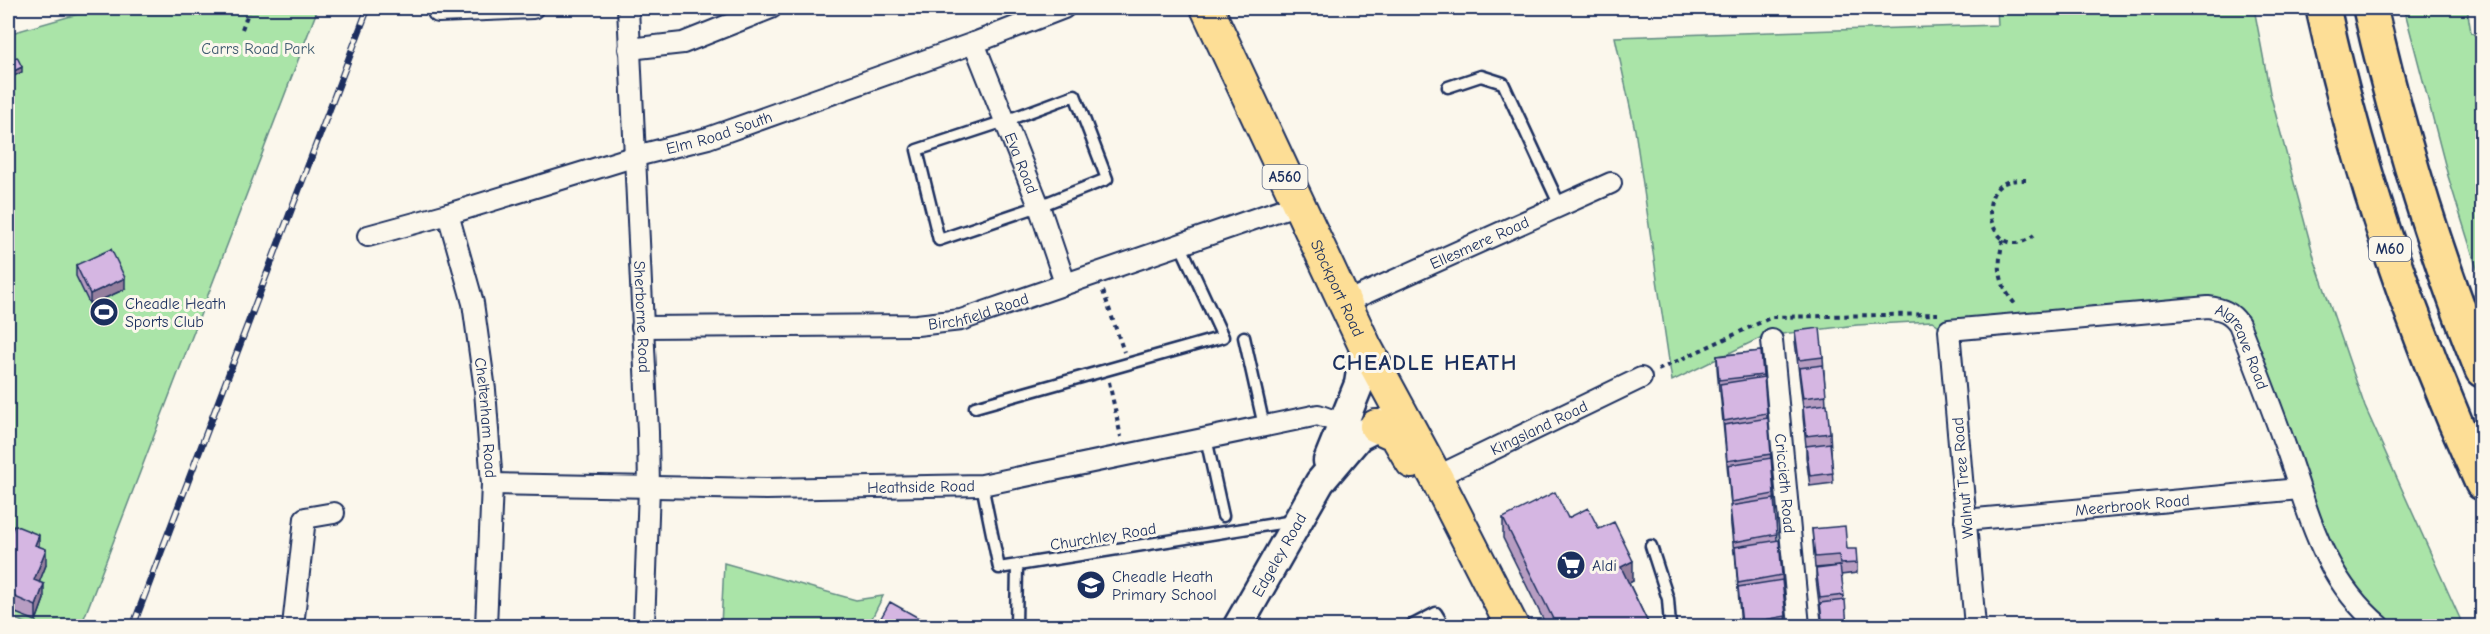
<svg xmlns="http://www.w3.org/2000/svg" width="2490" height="634" viewBox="0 0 2490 634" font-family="'Comic Neue',sans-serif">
<rect width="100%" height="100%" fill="#fbf7ec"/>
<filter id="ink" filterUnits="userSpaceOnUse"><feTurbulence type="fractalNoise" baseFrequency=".0167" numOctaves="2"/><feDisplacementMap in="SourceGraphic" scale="12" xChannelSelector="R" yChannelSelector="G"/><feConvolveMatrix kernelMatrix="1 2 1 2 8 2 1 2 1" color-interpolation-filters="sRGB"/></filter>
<g filter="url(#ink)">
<path fill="#aae4a8" stroke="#628a83" stroke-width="1.5" d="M99,8H318L81,626H33L8,616V34Z
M1997,8H2254L2270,93L2315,261L2365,407L2462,623L2455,626C2441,626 2405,630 2394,626C2378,621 2344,575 2334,560L2240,314L1945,330L1932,321L1857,325L1764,336L1672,381L1635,130L1615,37L1998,25Z
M2404,8H2467L2471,32L2482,41V285L2448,176Z
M724,563L856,600L883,596L868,626H721Z"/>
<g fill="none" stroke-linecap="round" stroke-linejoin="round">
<g stroke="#1b2f5e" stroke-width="15">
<path id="service" d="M1448,87L1481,76L1503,83L1560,206
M1075,95L1107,179L1039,206L939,240L917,150L1005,121Z
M1244,337L1264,426
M975,407L1223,337L1180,244
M1206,438L1223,516
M982,485L999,568L1293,521
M1651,546L1668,599L1670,626
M1016,626L1017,565
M1411,626L1436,613L1444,626"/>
</g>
<g stroke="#1b2f5e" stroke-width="24">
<g id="minor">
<path id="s1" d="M628,8L648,432L649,488L644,626"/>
<path d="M438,12L533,8"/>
<path id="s2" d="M974,43L1039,206L1065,283"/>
<path d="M629,49L683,43L771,8"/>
<path id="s3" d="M448,214L473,303L485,390L492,484L486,626"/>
<path id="s4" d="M368,236L448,214L636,156L708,138L974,43L1064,8"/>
<path id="s5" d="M1346,302L1611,183"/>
<path id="s6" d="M642,327L917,325L961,320L1298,204"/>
<path id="s7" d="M1772,340L1799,626"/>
<path id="s8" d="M1436,477L1641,378"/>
<path id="s9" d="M492,484L766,489L982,485L1318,415L1343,424"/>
<path id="s10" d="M1965,520L2299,489"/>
<path d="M293,626L305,518L334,513"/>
<path id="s11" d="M1975,626L1949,330L2208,307C2222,309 2231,312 2239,324C2255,365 2271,406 2286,448C2310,516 2322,577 2380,626"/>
</g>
</g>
<g stroke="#1b2f5e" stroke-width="33">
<g id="secondary">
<path d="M1328,461L1359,384L1365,346"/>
<path id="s12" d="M1238,626L1320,482L1359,436L1396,417"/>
</g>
</g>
<g stroke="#1b2f5e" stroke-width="36">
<g id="primary">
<path id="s13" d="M1207,8L1365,346L1436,477L1512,626"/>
<path d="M1376,426L1396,435L1412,462"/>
</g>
</g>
<g stroke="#1b2f5e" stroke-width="38">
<path id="motorway" d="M2323,8C2358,170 2413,331 2482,483
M2370,8C2398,131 2435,253 2482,370"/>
</g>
<path stroke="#1b2f5e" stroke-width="4" stroke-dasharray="4.5 4.5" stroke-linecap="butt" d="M242,29L250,8
M2026,180C2020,180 2012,180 2007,182C1973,193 1994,267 2034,235
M2003,240C1997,265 1998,285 2016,305
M1103,291L1124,352
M1658,370L1772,317L1938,314
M1109,382L1121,437"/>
<use href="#service" stroke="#fbf7ec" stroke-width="10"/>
<use href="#minor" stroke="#fbf7ec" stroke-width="20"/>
<use href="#secondary" stroke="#fbf7ec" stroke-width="28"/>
<use href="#primary" stroke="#fdde96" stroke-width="32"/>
<use href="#motorway" stroke="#fdde96" stroke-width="33"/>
<g stroke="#1b2f5e" stroke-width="7">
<path id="rail" d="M133,626L368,8"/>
</g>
<use href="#rail" stroke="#fbf7ec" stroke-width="4.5" stroke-dasharray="14" stroke-linecap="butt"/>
</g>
<path fill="#b79dc2" stroke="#1b2f5e" stroke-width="1.5" d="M76,265L125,289L90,305L76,276Z
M1795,331L1823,357L1826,404L1830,433L1833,483L1810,486L1806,457V446L1803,417V408L1795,341Z
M1761,351L1774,494L1777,540L1782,575L1786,627H1741L1735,552L1734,553L1730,516L1731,506L1720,391H1719L1717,367V356Z
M1503,518L1599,529L1633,581L1629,583L1650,627H1547L1503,538Z
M1812,529L1847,549L1857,563V573L1841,575L1847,627H1822L1816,579V569L1839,566L1815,568Z
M8,541L39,547L46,565L39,582L44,599L36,621L8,610Z"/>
<path fill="#957f9e" stroke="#1b2f5e" stroke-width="1.5" d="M22,67V72L8,79V74Z
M125,278V289L90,305V294Z
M39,535V551L35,545Z
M46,549V565L34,596V580Z
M1633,561V581L1621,587V567Z
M44,584V599L36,621V606Z"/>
<path fill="#d5b6e2" stroke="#1b2f5e" stroke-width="1.5" d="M17,57L22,67L8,74V61Z
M111,249L125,278L90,294L76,265Z
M1820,328L1823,357L1799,360L1795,331Z
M1761,351L1763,375L1719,380L1717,356Z
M1823,365L1826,395L1803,398L1799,368Z
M1764,377L1767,413L1724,421L1720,384Z
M1827,404L1830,433L1806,436L1803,407Z
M1768,418L1771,454L1727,461L1724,425Z
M1830,443L1833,473L1810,476L1806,446Z
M1771,458L1774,494L1731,502L1728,465Z
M1555,492L1568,518L1588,508L1599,529L1614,522L1633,561L1621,567L1650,627H1554L1556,625L1503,518Z
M1774,499L1777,534L1734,542L1730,506Z
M14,525L39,535L35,545L46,549L34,580L44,584L36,606L8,594V541Z
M1845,526L1847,549H1856L1857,563L1840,564L1839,555L1815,557L1812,529Z
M1779,540L1782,575L1738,583L1735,547Z
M1840,566L1844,595L1820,598L1816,569Z
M1782,580L1786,616L1742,624L1738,587Z
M1845,600L1847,627H1823L1820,603Z
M890,602L935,627H869L873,620L878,623Z
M1786,621V627H1749Z
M938,622L946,627H935Z"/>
</g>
<defs>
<g id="stadium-disc" transform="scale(1.5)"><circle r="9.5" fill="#1b2f5e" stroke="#fbf7ec"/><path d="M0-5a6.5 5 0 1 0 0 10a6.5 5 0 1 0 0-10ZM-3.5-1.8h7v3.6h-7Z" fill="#fff"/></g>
<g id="supermarket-disc" transform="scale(1.5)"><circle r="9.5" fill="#1b2f5e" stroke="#fbf7ec"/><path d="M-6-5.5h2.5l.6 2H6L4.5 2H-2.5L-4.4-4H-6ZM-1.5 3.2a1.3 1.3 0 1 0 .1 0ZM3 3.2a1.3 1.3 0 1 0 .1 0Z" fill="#fff"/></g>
<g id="school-disc" transform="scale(1.5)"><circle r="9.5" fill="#1b2f5e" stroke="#fbf7ec"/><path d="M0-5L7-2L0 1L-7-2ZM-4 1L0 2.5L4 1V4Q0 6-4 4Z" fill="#fff"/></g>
</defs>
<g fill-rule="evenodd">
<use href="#stadium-disc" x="104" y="312"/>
<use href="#supermarket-disc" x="1571" y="565"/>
<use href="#school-disc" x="1091" y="585"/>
</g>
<g text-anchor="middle" stroke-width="6" stroke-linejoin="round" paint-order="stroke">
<g fill="#fbf7ec" stroke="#5e6b89" stroke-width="1.5">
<rect x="1262.5" y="165" width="45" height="24" rx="4.5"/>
<rect x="2369" y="237" width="42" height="24" rx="4.5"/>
</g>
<g font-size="15" font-weight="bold" fill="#1b2f5e">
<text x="1285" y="182">A560</text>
<text x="2390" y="254">M60</text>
</g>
<g font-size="16" fill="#3f5c70" stroke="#fbf7ec">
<text x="258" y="54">Carrs Road Park</text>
</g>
<g font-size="16" fill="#1b2f5e" stroke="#fbf7ec">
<text dy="6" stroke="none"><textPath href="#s4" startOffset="366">Elm Road South</textPath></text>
<text dy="6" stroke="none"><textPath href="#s2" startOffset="129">Eva Road</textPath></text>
<text dy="6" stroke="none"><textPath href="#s5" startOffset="146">Ellesmere Road</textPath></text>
<text dy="6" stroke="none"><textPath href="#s13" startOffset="309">Stockport Road</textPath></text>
<text dy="6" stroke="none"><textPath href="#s6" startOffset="338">Birchfield Road</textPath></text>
<text dy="6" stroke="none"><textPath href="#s1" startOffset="309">Sherborne Road</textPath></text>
<text dy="6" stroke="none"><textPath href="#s11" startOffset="614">Algreave Road</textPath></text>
<text dy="6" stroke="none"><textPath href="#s3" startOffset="208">Cheltenham Road</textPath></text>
<text dy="6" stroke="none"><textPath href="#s8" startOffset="114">Kingsland Road</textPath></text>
<text transform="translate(1962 478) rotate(-95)" y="6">Walnut Tree Road</text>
<text dy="6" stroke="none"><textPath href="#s7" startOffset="144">Criccieth Road</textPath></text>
<text dy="6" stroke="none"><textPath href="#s9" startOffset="429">Heathside Road</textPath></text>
<text dy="6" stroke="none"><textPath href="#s10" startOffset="168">Meerbrook Road</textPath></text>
<text transform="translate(1103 536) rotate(-9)" y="6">Churchley Road</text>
<text dy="6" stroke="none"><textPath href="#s12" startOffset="82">Edgeley Road</textPath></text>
</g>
<g font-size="16" fill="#1b2f5e" stroke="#fbf7ec" text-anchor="start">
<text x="125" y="309">Cheadle Heath<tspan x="125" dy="18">Sports Club</tspan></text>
<text x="1592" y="571">Aldi</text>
<text x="1112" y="582">Cheadle Heath<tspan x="1112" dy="18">Primary School</tspan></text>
</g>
<g font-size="22" font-weight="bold" letter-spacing="1.5" fill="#1b2f5e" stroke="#fbf7ec">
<text x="1425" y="370">CHEADLE HEATH</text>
</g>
</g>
<rect width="2490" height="634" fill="none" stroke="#fbf7ec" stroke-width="30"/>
<rect x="15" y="15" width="2460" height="604" fill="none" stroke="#1b2f5e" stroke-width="2" filter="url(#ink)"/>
</svg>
